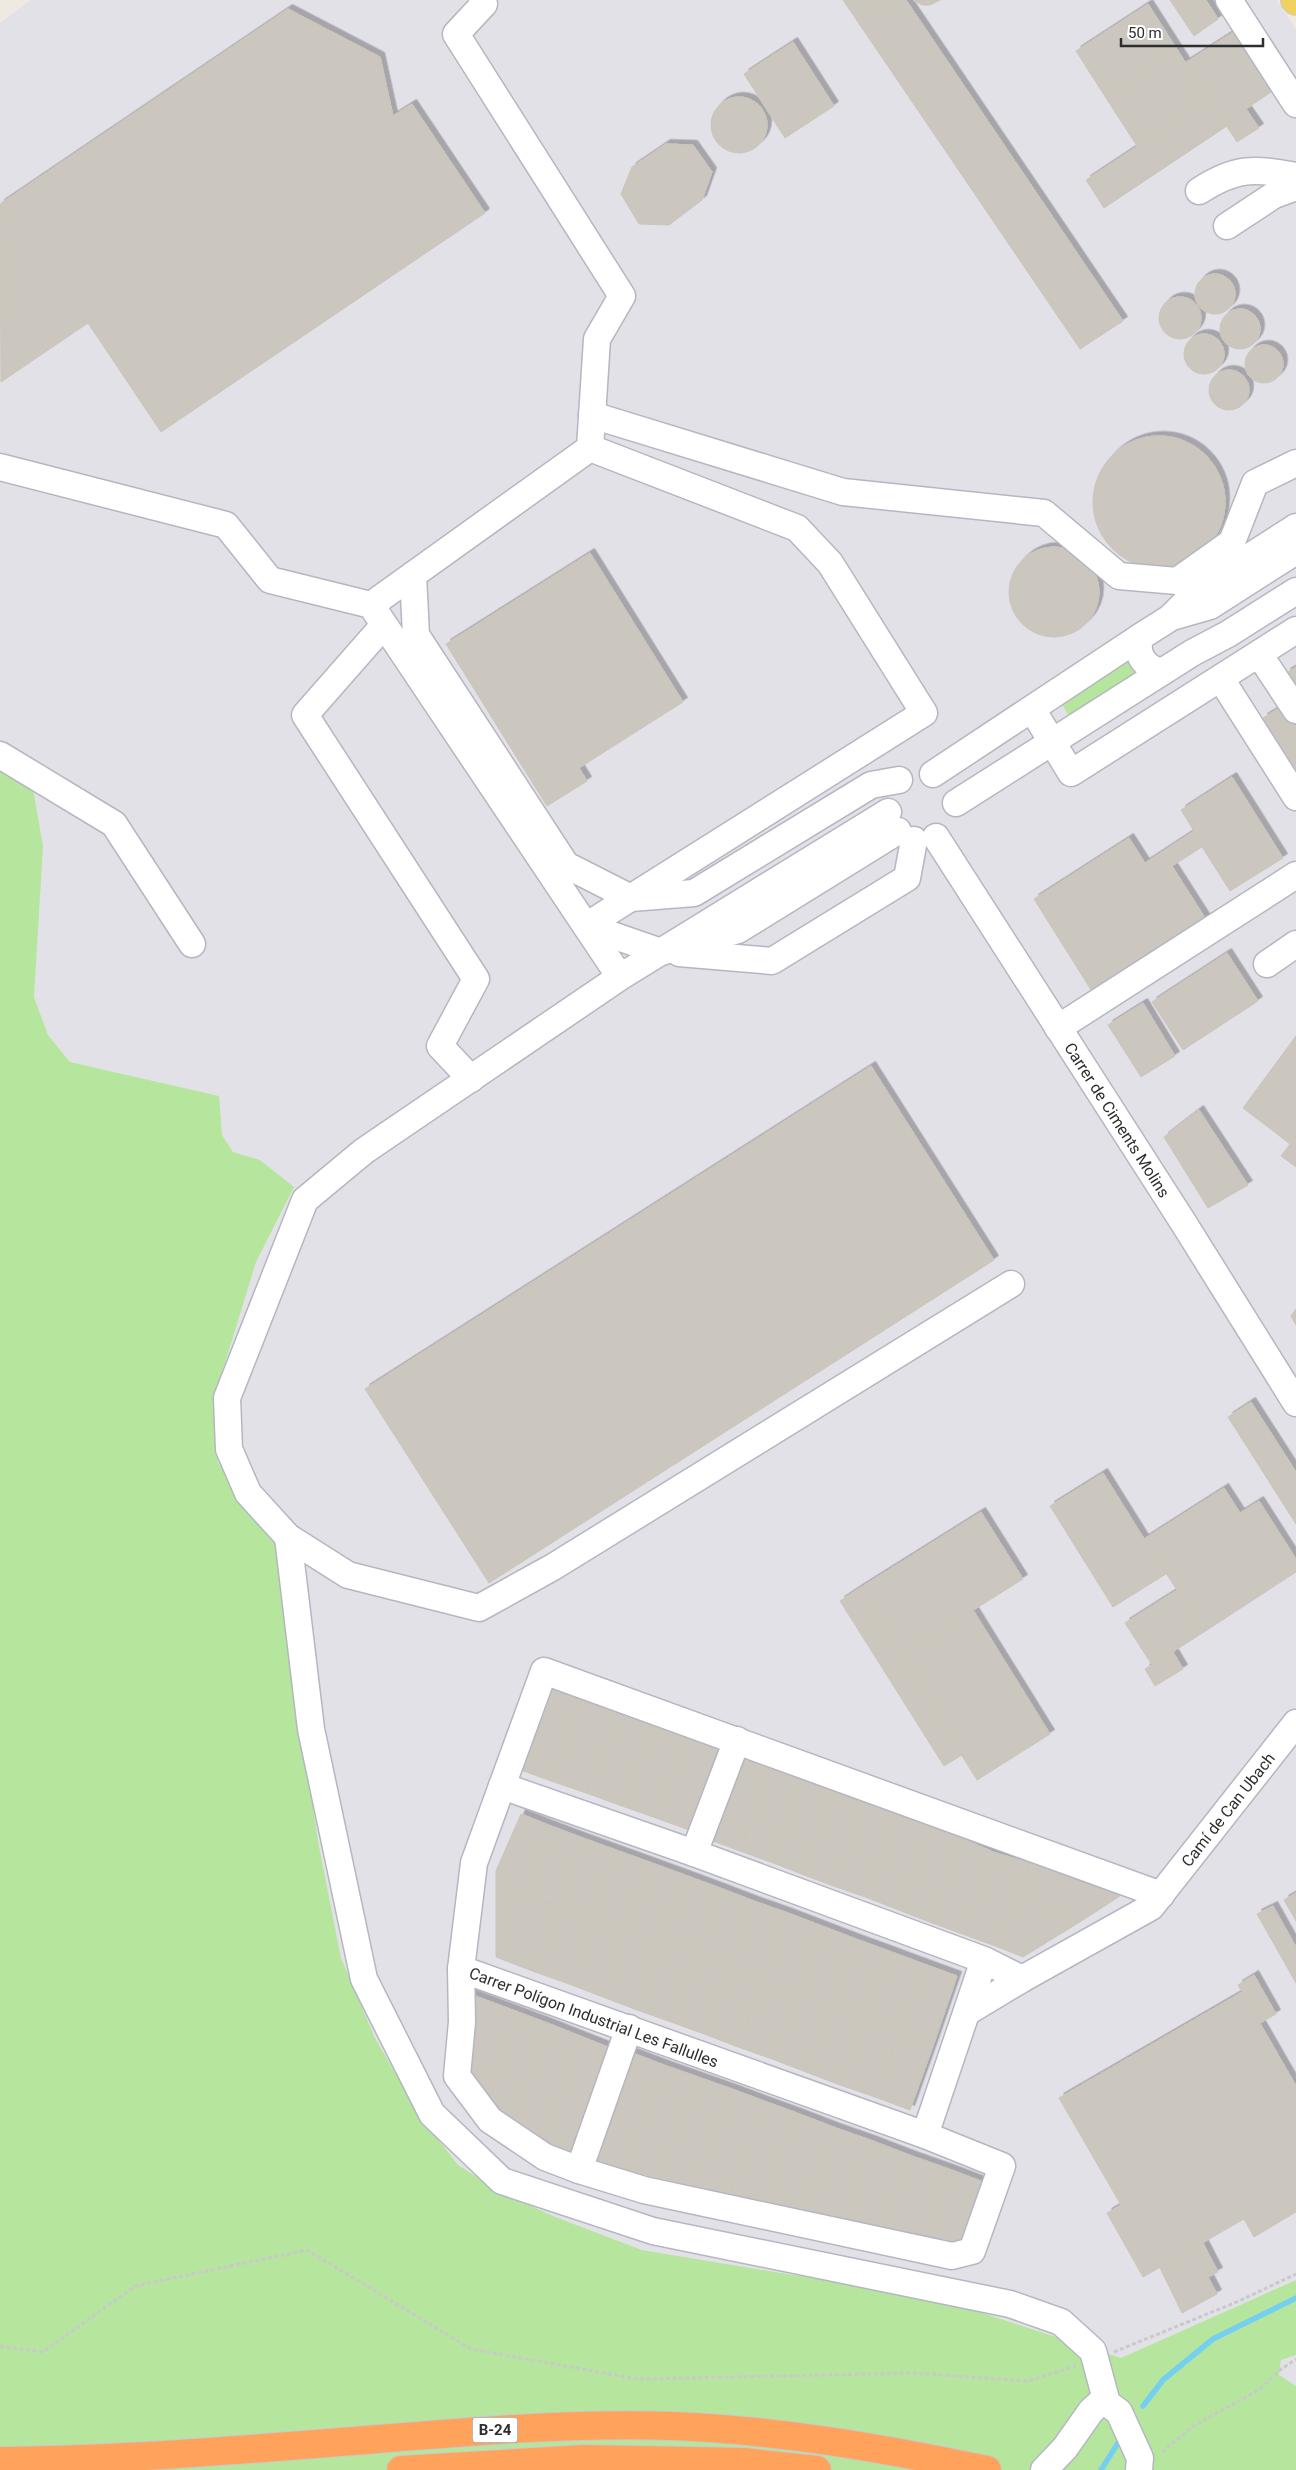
<svg xmlns="http://www.w3.org/2000/svg" width="1296" height="2470" viewBox="0 0 1296 2470" font-family="Roboto,sans-serif">
<defs>
<filter id="shadow"><feDropShadow dx="4.5" dy="-4.5" stdDeviation="0" flood-color="#0004"/></filter>
</defs>
<rect width="100%" height="100%" fill="#efe9e1"/>
<path fill="#e3e1e8" d="M31,0H1277L1296,30V2280L1121,2358L939,2299L642,2250L553,2216L501,2192L458,2165L420,2116L375,2038L341,1958L318,1841L237,1493L218,1462L219,1383L256,1262L293,1187L260,1160L233,1152L222,1135L218,1096L70,1062L48,1035L34,997L42,846L0,770V23Z
M1296,2355V2386L1279,2376L1281,2360Z"/>
<path fill="#b6e59e" d="M1127,660L1135,674L1069,716L1060,701Z
M0,770L33,789L43,846L34,997L48,1035L70,1062L219,1096L222,1135L233,1152L260,1160L294,1187L256,1262L219,1383L218,1462L237,1493L274,1536L318,1841L341,1958L375,2038L420,2116L458,2165L501,2192L553,2216L642,2250L939,2299L1121,2358L1296,2280V2355L1281,2360L1279,2375L1296,2386V2470H0Z"/>
<g fill="none" stroke-linecap="round" stroke-linejoin="round">
<path stroke="#75cff0" stroke-width="5.5" d="M1143,2406L1163,2380L1213,2339L1296,2298
M1101,2470L1118,2443"/>
</g>
<path fill="#cbc7bf" stroke="#cbc5ba" filter="url(#shadow)" d="M843,0H906L1123,321L1080,349Z
M913,0H940L930,5H922Z
M1170,0H1206L1218,19L1194,36Z
M1148,4L1178,51L1106,98L1076,51Z
M288,9L380,57L393,116L412,104L485,213L161,432L88,323L1,382L0,204Z
M1235,31L1274,90L1246,109L1259,128L1237,142L1185,63Z
M793,42L834,106L785,138L744,74Z
M1178,51L1209,99L1137,146L1106,98Z
M711 125a28 28 0 1 1 56 0a28 28 0 1 1-56 0Z
M1209,99L1227,126L1104,208L1086,180Z
M666,144L693,145L712,172L702,200L669,225L639,224L621,194L632,167Z
M1195 294a20 20 0 1 1 40 0a20 20 0 1 1-40 0Z
M1159 318a21 21 0 1 1 42 0a21 21 0 1 1-42 0Z
M1220 329a20 20 0 1 1 40 0a20 20 0 1 1-40 0Z
M1184 354a20 20 0 1 1 40 0a20 20 0 1 1-40 0Z
M1245 364a19 19 0 1 1 38 0a19 19 0 1 1-38 0Z
M1209 390a20 20 0 1 1 40 0a20 20 0 1 1-40 0Z
M1093 502a66 66 0 1 1 132 0a66 66 0 1 1-132 0Z
M1009 592a45 45 0 1 1 90 0a45 45 0 1 1-90 0Z
M590,553L683,702L579,768L587,781L547,806L446,644Z
M1296,667V688L1286,673Z
M1286,704L1296,720V769L1263,718Z
M1232,777L1283,858L1230,891L1202,847L1172,866L1207,921L1093,993L1034,899L1129,838L1145,863L1194,831L1181,810Z
M1227,953L1258,1001L1183,1050L1152,1002Z
M1143,1003L1175,1056L1141,1077L1108,1025Z
M1296,1036V1167L1281,1156L1290,1144L1243,1108Z
M871,1066L994,1260L489,1583L365,1389Z
M1199,1110L1248,1185L1208,1208L1164,1137Z
M1296,1309V1325L1291,1316Z
M1251,1402L1296,1472V1524L1228,1417Z
M1103,1473L1166,1574L1113,1607L1050,1506Z
M1224,1488L1240,1513L1259,1501L1296,1559V1572L1204,1632L1144,1539Z
M981,1512L1023,1579L900,1656L858,1589Z
M858,1589L962,1755L944,1766L840,1601Z
M1177,1590L1204,1632L1152,1665L1125,1623Z
M973,1610L1050,1734L977,1780L900,1656Z
M1173,1652L1183,1669L1155,1686L1145,1669Z
M550,1686L582,1698L551,1781L515,1768Z
M582,1698L618,1711L586,1793L551,1781Z
M618,1711L652,1723L622,1806L586,1793Z
M652,1723L688,1736L656,1818L622,1806Z
M688,1736L719,1747L689,1830L656,1818Z
M740,1757L771,1768L740,1851L710,1840Z
M771,1768L802,1780L773,1863L740,1851Z
M802,1780L835,1792L804,1875L773,1863Z
M835,1792L866,1803L836,1887L804,1875Z
M866,1803L898,1815L868,1898L836,1887Z
M521,1814L551,1826L527,1895L496,1884V1871Z
M898,1815L932,1827L901,1911L868,1898Z
M551,1826L583,1838L559,1907L527,1895Z
M932,1827L963,1839L932,1923L901,1911Z
M583,1838L616,1850L592,1919L559,1907Z
M963,1839L996,1853L965,1935L932,1923Z
M616,1850L652,1863L627,1931L592,1919Z
M996,1853L1030,1863L998,1947L965,1935Z
M652,1863L685,1875L661,1944L627,1931Z
M1030,1863L1120,1896L1083,1920L1017,1897Z
M685,1875L720,1888L696,1956L661,1944Z
M496,1884L559,1907L535,1972L496,1957Z
M720,1888L754,1901L730,1969L696,1956Z
M1296,1893V1921L1284,1900Z
M1017,1897L1083,1920L1023,1957L998,1947Z
M754,1901L788,1913L763,1981L730,1969Z
M1273,1906L1296,1947V1983L1257,1914Z
M559,1907L592,1919L569,1984L535,1972Z
M788,1913L822,1926L796,1993L763,1981Z
M592,1919L627,1931L603,1997L569,1984Z
M822,1926L856,1939L831,2006L796,1993Z
M627,1931L661,1944L637,2010L603,1997Z
M856,1939L889,1951L865,2018L831,2006Z
M661,1944L696,1956L671,2022L637,2010Z
M889,1951L924,1964L900,2031L865,2018Z
M696,1956L730,1969L704,2034L671,2022Z
M924,1964L957,1976L934,2043L900,2031Z
M730,1969L763,1981L738,2047L704,2034Z
M1254,1975L1276,2014L1260,2023L1238,1985Z
M763,1981L796,1993L772,2059L738,2047Z
M1242,1992L1296,2086V2212L1254,2237L1244,2219L1143,2277L1107,2213L1121,2205L1059,2098Z
M796,1993L831,2006L806,2072L772,2059Z
M470,1994L518,2012L485,2099L468,2078Z
M831,2006L865,2018L840,2085L806,2072Z
M518,2012L550,2024L512,2127L485,2099Z
M865,2018L900,2031L875,2097L840,2085Z
M550,2024L580,2036L542,2143L512,2127Z
M900,2031L934,2043L910,2110L875,2097Z
M580,2036L613,2049L572,2159L542,2143Z
M630,2052L664,2065L625,2170L590,2162Z
M664,2065L698,2077L660,2178L625,2170Z
M698,2077L732,2089L695,2186L660,2178Z
M732,2089L764,2101L730,2194L695,2186Z
M764,2101L797,2113L764,2201L730,2194Z
M797,2113L836,2128L805,2211L764,2201Z
M836,2128L873,2141L844,2219L805,2211Z
M873,2141L912,2156L884,2228L844,2219Z
M912,2156L949,2169L924,2237L884,2228Z
M949,2169L986,2183L962,2246L924,2237Z
M1203,2243L1218,2272L1208,2277L1217,2294L1182,2313L1160,2268Z"/>
<g fill="none" stroke-linecap="round" stroke-linejoin="round">
<g stroke="#b4b7c1" stroke-width="29">
<g id="minor">
<path d="M1229,0L1296,104"/>
<path d="M1199,191C1236,167 1254,168 1296,176"/>
<path d="M1227,226L1274,195L1296,187"/>
<path d="M592,415L843,492L1044,513L1119,576L1177,581L1232,542L1255,483L1296,463"/>
<path d="M0,467L226,525L270,580L371,605L620,977"/>
<path d="M1296,527L1199,589L1170,618L1140,637C1135,655 1145,668 1162,672L1192,653L1228,634L1296,591"/>
<path d="M413,575L416,635L566,865L631,898L694,893L871,785L899,780"/>
<path d="M371,605L590,448L597,339L622,296L456,34L484,4L482,0"/>
<path d="M1175,616L1210,606L1296,551"/>
<path d="M384,625L305,715L476,979L440,1046L471,1079"/>
<path d="M1259,654L1296,710"/>
<path d="M1221,679L1296,797"/>
<path d="M1032,709L1071,773L1296,630"/>
<path d="M0,755L114,824L192,944"/>
<path d="M933,774L1140,637"/>
<path d="M956,803L1162,672"/>
<path d="M888,812L620,977L364,1151L305,1200L227,1398L229,1449L248,1493L288,1537L348,1575L479,1608L553,1567L1011,1284"/>
<path id="s1" d="M936,837L1183,1222L1296,1403"/>
<path d="M586,926L924,713L830,563L797,528L590,448"/>
<path d="M586,926L661,952L738,930L898,831"/>
<path d="M679,953L772,961L907,878L914,840"/>
<path d="M1267,964L1296,944"/>
<path d="M1058,1028L1296,875"/>
<path d="M288,1537L311,1729L364,1979L432,2114L502,2181L653,2231L1010,2304L1061,2322L1093,2351L1107,2403L1119,2412L1140,2458L1139,2470"/>
<path d="M502,1786L544,1671L1161,1895"/>
<path d="M694,1853L737,1740"/>
<path d="M984,1960L925,2135L461,1969L474,1863L502,1786L694,1853L984,1960L1022,1979"/>
<path d="M461,1969L462,2022L457,2076L490,2120L545,2157L579,2170L644,2190L952,2256L972,2251L1002,2166L925,2135"/>
<path id="s2" d="M967,2012L1022,1979L1151,1907L1296,1723"/>
<path d="M579,2170L629,2028"/>
<path d="M1044,2470L1065,2448L1091,2411L1101,2402L1107,2403"/>
</g>
</g>
<g stroke="#c9c9c9" stroke-width="30">
<path id="major" d="M1295,0L1296,1"/>
</g>
<g stroke="#c9c9c9" stroke-width="30">
<path id="highway" d="M0,2461C126,2460 252,2449 378,2439C475,2431 574,2423 671,2426C778,2430 882,2448 987,2470
M401,2470L584,2459L744,2462L817,2470"/>
</g>
<path stroke="#c9c9c9" stroke-width="3" stroke-dasharray="4 2.5" stroke-linecap="butt" d="M0,2346L43,2352L135,2286L307,2250L471,2349L637,2379L914,2373L1028,2381L1076,2366
M1114,2352L1239,2301L1296,2274
M1162,2452L1192,2427L1260,2389L1280,2370L1296,2359"/>
<use href="#minor" stroke="#fff" stroke-width="26"/>
<use href="#major" stroke="#f2d163" stroke-width="28"/>
<use href="#highway" stroke="#ffa35c" stroke-width="28"/>
</g>
<g text-anchor="middle" stroke-width="4" stroke-linejoin="round" paint-order="stroke">
<rect fill="#fff" stroke="#6d6d6d" stroke-width="1" x="472.5" y="2417.5" width="45" height="25" rx="4"/>
<g font-size="15" font-weight="bold" fill="#2e2e2e">
<text x="495" y="2435">B-24</text>
</g>
<g font-size="16" fill="#2e2e2e" stroke="#fff">
<text dy="6" stroke="none"><textPath href="#s1" startOffset="336">Carrer de Ciments Molins</textPath></text>
<text dy="6" stroke="none"><textPath href="#s2" startOffset="336">Camí de Can Ubach</textPath></text>
<text transform="translate(594 2017) rotate(20)" y="6">Carrer Polígon Industrial Les Fallulles</text>
</g>
</g>
<path d="M1121 38v8h142v-8" fill="none" stroke="#2e2e2e" stroke-width="2.5"/>
<text x="1128" y="38" font-size="15" fill="#2e2e2e" stroke="#ffffff" stroke-width="4" paint-order="stroke">50 m</text>
</svg>
